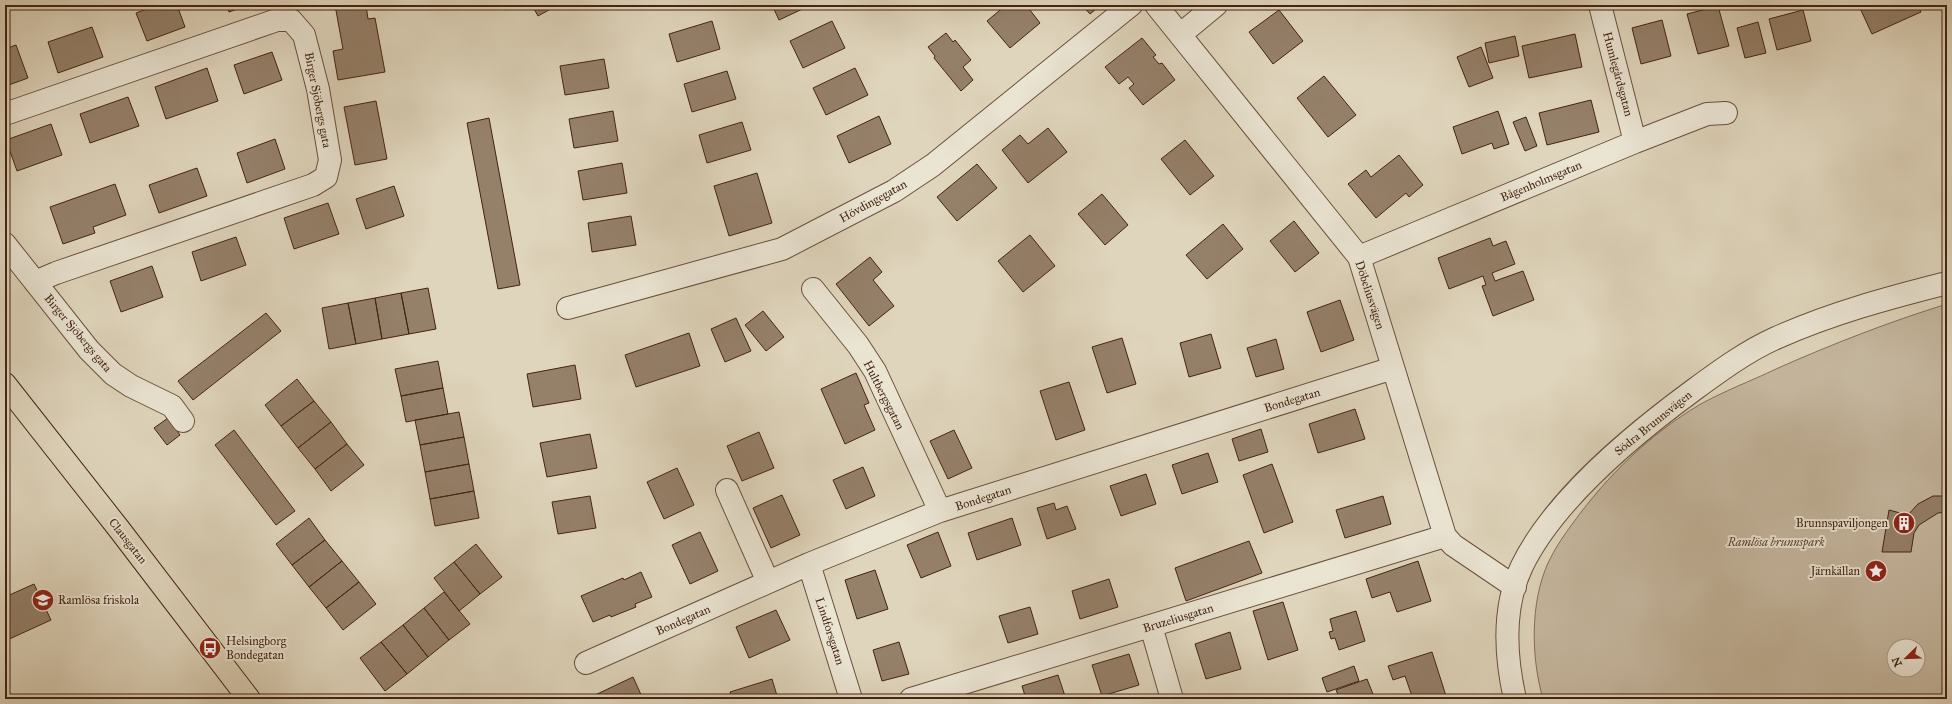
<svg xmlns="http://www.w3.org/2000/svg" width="1952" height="704" viewBox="0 0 1952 704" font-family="'IM FELL Great Primer',serif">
<rect width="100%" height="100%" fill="#dfd5bc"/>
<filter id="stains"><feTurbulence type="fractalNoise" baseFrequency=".005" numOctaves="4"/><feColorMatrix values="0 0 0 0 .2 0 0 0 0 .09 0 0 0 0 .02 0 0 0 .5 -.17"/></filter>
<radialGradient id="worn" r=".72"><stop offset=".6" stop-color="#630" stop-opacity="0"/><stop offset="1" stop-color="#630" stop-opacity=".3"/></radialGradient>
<path fill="#c5b79f" stroke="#846e58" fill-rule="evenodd" d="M1947,304V699H1543C1531,657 1530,603 1548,563C1555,548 1564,535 1573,523C1607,476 1649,435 1699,405C1724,391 1751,381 1776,369C1832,344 1889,322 1947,304ZM1894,646H1918V670H1894Z"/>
<path fill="#95806a" stroke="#442411" d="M157,5H177L185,27L147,41L136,13Z
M226,5H248L229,12Z
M335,5H366L368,19L375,18L385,72L338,80L333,51L343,49Z
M532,5H558L538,16Z
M772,5H811L779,20Z
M1006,5H1026L1040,23L1010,48L987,21Z
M1082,5H1101L1090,14Z
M1862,5H1918L1921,12L1872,34L1859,6Z
M1718,6L1729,46L1698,54L1687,14Z
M1279,10L1303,41L1273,64L1249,32Z
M1803,10L1811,41L1777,50L1769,19Z
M1662,20L1671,56L1641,64L1632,28Z
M712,21L720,49L677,62L669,34Z
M832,21L845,48L803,68L790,41Z
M1758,22L1766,53L1745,58L1737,28Z
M92,27L103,57L58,73L48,42Z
M946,33L953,42L955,40L971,60L963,67L973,80L961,91L934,58L935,56L928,47Z
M1575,34L1582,67L1529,78L1522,46Z
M1515,36L1519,56L1489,63L1485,43Z
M1142,38L1156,55L1153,57L1159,64L1162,63L1175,80L1143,105L1129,88L1134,84L1128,77L1119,84L1105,67Z
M16,45L28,78L6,86L7,91L5,92V49Z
M1481,47L1493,78L1469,87L1457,57Z
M272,52L282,80L244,94L234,65Z
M604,59L609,88L565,95L560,66Z
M207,68L218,101L166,119L155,87Z
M855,68L868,95L826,115L813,88Z
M727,71L736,99L692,112L684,84Z
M1324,76L1356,115L1328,137L1297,98Z
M128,97L139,126L90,143L80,114Z
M1591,100L1599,132L1547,145L1539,113Z
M376,101L387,159L355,165L344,107Z
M613,111L618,141L574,148L569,119Z
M1498,111L1509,144L1494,149L1492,143L1462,154L1453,127Z
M879,116L891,144L849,163L837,136Z
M1526,117L1537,146L1525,151L1513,122Z
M489,118L520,285L498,289L467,123Z
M742,122L751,150L707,163L699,135Z
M51,124L62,155L17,171L6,140Z
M1048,128L1067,152L1028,183L1002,150L1020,135L1028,144Z
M275,139L285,169L247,183L237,153Z
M1185,140L1214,176L1190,195L1161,159Z
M1399,155L1423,185L1409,197L1406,193L1376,218L1348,184L1366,170L1371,177Z
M622,163L627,193L583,200L578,171Z
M977,164L997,188L957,221L937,197Z
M197,168L207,196L159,213L149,185Z
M757,173L772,223L729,236L714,186Z
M115,184L126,215L93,227L95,233L63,244L50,207Z
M394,186L404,216L366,229L356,199Z
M1102,194L1128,225L1105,245L1078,214Z
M328,203L339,234L294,249L284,218Z
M631,216L636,245L592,252L588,223Z
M1294,221L1319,253L1295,272L1270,241Z
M1223,224L1243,249L1207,279L1186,255Z
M1030,235L1055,266L1023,292L998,261Z
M236,237L246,265L201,281L192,252Z
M1490,238L1493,246L1506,241L1515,264L1492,273L1495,281L1523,271L1534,300L1493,316L1482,286L1486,285L1483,276L1449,289L1438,258Z
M870,257L882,272L873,280L894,306L869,326L836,284Z
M152,266L163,297L121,312L110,281Z
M428,288L436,329L409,334L401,293Z
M401,293L409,334L382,339L375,298Z
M375,298L382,339L356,344L348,303Z
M1340,300L1354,340L1321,352L1307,312Z
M348,303L356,344L329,349L322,308Z
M763,311L784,337L766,351L745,325Z
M266,313L281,331L193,400L178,381Z
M736,318L751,351L725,362L711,329Z
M689,333L700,366L636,387L625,355Z
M1211,334L1221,368L1189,377L1180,343Z
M1122,338L1136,384L1107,393L1092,347Z
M1276,339L1284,369L1256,377L1247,348Z
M438,361L443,388L401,396L395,369Z
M575,365L581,399L533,407L527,374Z
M856,373L869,403L864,405L875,430L845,444L821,389Z
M297,379L314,401L281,426L265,405Z
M1069,382L1085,430L1056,440L1040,391Z
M443,388L448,414L406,422L401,396Z
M314,401L331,422L298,448L281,426Z
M1355,409L1365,439L1318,453L1309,424Z
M459,412L464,437L420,445L415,420Z
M168,418L180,435L167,445L154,428Z
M331,422L347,444L315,469L298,448Z
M1261,429L1268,452L1239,461L1232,439Z
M234,430L295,511L276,525L215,445Z
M954,430L972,468L948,479L930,441Z
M759,432L774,468L742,481L727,446Z
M590,434L597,468L547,477L540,443Z
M464,437L469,464L425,472L420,445Z
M347,444L364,465L331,491L315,469Z
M1208,453L1218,482L1182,494L1172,465Z
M469,464L474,491L430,499L425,472Z
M1272,464L1293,522L1264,533L1243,475Z
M863,467L875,496L846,509L833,480Z
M677,468L694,505L664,519L647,482Z
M1146,474L1156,504L1121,516L1110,486Z
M474,491L479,518L435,526L430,499Z
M782,495L800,535L771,548L753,508Z
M590,496L596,528L558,534L552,502Z
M1383,496L1391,524L1345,538L1336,510Z
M1933,496H1947V512L1938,513L1919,525L1914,533L1911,552H1882L1889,510L1908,515L1918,504Z
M1054,503L1056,510L1067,506L1076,529L1047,539L1037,508Z
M309,518L325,540L292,565L276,544Z
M1012,518L1021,545L977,560L968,533Z
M700,532L718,571L690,584L672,545Z
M938,532L951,566L921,578L907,545Z
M325,540L342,561L309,587L292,565Z
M1249,541L1262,573L1186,601L1175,568Z
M476,544L502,577L480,594L454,562Z
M342,561L359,582L326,608L309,587Z
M1418,561L1431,601L1397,612L1390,592L1372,598L1366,579Z
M454,562L480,594L459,611L434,578Z
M875,570L888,609L857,619L845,580Z
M641,572L652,597L635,604L636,607L611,617L610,615L593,622L581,596L623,578L624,580Z
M1109,579L1118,607L1080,619L1072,591Z
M359,582L376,604L343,630L326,608Z
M34,584L51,620L5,641V597Z
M444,592L470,624L449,640L424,608Z
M1283,602L1298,650L1268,660L1253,611Z
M1030,607L1038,634L1008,643L999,616Z
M424,608L449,640L428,657L403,625Z
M776,610L790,640L749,658L736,627Z
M1356,611L1365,641L1339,650L1335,638L1331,639L1329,632L1333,631L1330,619Z
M403,625L428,657L407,674L381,642Z
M1230,632L1241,669L1206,679L1195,644Z
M381,642L407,674L385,691L360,658Z
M899,642L909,674L882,681L873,650Z
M1432,652L1447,699H1413L1405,676L1393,680L1388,666Z
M1129,654L1139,685L1102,696L1092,665Z
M1354,666L1359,681L1327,692L1322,678Z
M1058,675L1066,699H1026L1022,686Z
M633,677L643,699H595L593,696Z
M772,679L778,699H732L730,692Z
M1367,679L1375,699H1340L1336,690Z"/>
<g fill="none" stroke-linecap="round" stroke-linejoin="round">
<g stroke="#6b503c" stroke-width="24">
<path id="minor" d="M1156,5L1359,257L1445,536L1453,545L1515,587
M1600,5L1635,142
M1181,34L1216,5
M5,114L277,20H291L304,35L318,89L330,160L326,177L313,185L56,273L35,282
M5,244L89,350L113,374L131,386L172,406L183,421
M1359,257L1635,142L1707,114L1726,113
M813,289L858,345L875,371L940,511
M568,308L782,249L894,191L933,165L1131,5
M727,490L768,582
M809,564L851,699
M1151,626L1172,699
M586,663L809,564L940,511L1393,368
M911,699L1445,536
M1515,699C1505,655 1502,608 1522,566C1555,498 1635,433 1695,389C1721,370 1747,351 1776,338C1832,313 1888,298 1947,283"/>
</g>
<g stroke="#442411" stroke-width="24">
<path id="major" d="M5,384L119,529L249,699"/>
</g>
<use href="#minor" stroke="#eae4d3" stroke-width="22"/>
<use href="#major" stroke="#dfd5bc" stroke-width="22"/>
</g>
<defs>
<g id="building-disc" transform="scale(1.15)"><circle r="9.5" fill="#8f2418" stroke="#eae4d3"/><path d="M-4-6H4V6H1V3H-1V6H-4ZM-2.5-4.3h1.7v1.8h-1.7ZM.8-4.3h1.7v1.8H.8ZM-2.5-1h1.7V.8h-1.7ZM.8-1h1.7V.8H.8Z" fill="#fff"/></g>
<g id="sight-disc" transform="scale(1.15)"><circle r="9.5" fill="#8f2418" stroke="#eae4d3"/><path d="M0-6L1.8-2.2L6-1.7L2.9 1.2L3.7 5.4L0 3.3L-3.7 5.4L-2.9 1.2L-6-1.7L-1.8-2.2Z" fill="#fff"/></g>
<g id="school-disc" transform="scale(1.15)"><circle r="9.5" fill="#8f2418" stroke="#eae4d3"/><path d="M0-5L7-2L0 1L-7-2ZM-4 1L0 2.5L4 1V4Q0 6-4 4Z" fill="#fff"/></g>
<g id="bus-disc" transform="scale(1.15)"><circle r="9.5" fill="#8f2418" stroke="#eae4d3"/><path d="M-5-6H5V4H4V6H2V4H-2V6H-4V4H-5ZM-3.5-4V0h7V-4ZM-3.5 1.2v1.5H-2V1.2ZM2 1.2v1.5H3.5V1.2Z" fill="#fff"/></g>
</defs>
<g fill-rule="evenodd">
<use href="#building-disc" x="1904" y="523"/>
<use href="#sight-disc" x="1876" y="571"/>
<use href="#school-disc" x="43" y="600"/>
<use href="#bus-disc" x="210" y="648"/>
</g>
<g text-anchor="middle" stroke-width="4" stroke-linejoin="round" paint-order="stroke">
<g font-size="12" fill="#442411" stroke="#eae4d3">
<text transform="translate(1618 74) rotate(75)" y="4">Humlegårdsgatan</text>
<text transform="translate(318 100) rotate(79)" y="4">Birger Sjöbergs gata</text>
<text transform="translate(1541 181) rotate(-23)" y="4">Bågenholmsgatan</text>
<text transform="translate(873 201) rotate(-29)" y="4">Hövdingegatan</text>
<text transform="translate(1370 295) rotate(72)" y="4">Döbeliusvägen</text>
<text transform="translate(78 333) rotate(50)" y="4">Birger Sjöbergs gata</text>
<text transform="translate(884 395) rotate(63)" y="4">Hultbergsgatan</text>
<text transform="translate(1292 400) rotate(-17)" y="4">Bondegatan</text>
<text transform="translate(1653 423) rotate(-39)" y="4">Södra Brunnsvägen</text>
<text transform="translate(983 498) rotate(-18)" y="4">Bondegatan</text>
<text transform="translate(128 541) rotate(52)" y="4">Clausgatan</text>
<text transform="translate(1178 618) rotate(-17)" y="4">Bruzeliusgatan</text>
<text transform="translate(683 620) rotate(-24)" y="4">Bondegatan</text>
<text transform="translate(830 631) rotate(72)" y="4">Lindforsgatan</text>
</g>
<g font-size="12" fill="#442411" stroke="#eae4d3" text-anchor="end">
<text x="1888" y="527">Brunnspaviljongen</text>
<text x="1860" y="575">Järnkällan</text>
<text x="58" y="604" text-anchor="start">Ramlösa friskola</text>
<text x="226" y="645" text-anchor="start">Helsingborg<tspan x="226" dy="14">Bondegatan</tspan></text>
</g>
<g font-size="12" font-style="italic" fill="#5e412d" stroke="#eae4d3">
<text x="1776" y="546">Ramlösa brunnspark</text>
</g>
</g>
<rect width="1952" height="704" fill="none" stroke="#dfd5bc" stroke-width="20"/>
<rect x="6" y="6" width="1940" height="692" fill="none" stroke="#442411" stroke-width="2"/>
<rect x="10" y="10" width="1932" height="684" fill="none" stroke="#442411"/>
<g transform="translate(1906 658) rotate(247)"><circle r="19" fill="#eae4d3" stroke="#a89785"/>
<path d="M0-3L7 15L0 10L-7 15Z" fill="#8f2418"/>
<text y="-6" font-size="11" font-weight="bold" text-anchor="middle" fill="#442411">N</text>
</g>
<rect width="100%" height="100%" filter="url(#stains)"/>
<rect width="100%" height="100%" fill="url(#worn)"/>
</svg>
